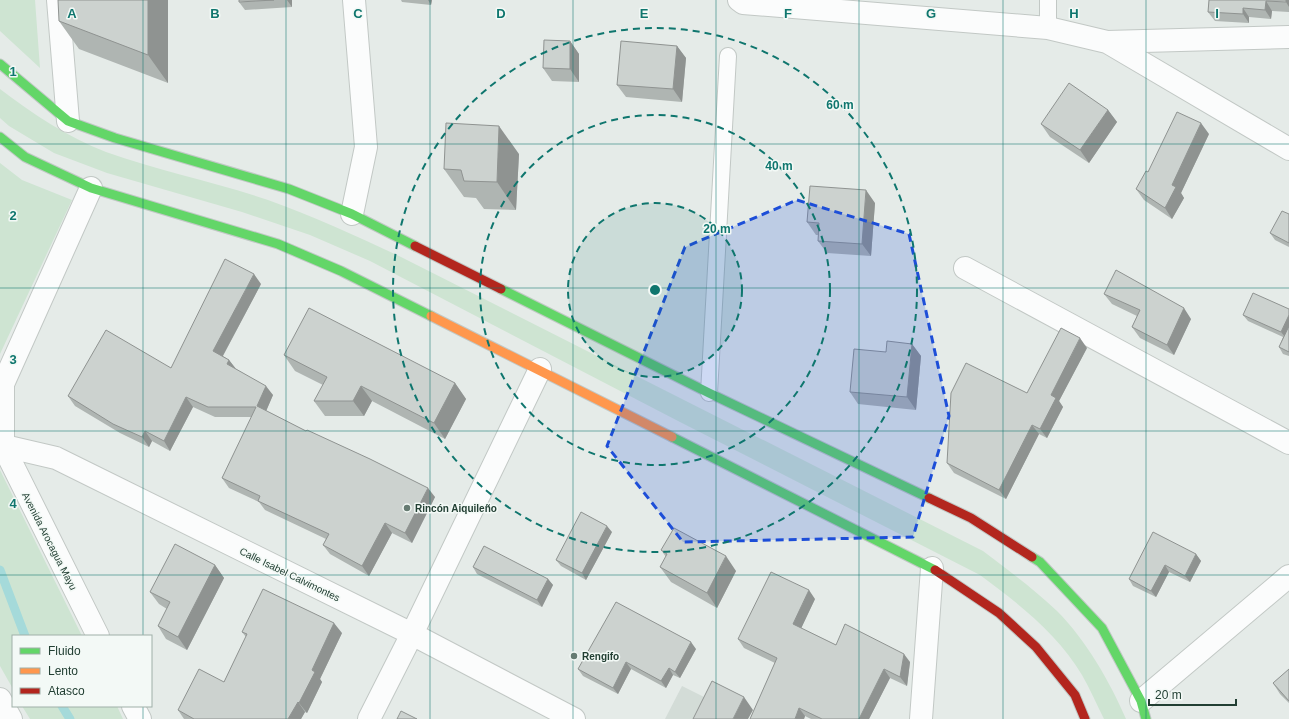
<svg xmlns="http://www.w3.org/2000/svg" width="1289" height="719" viewBox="0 0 1289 719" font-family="Helvetica,sans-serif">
<rect width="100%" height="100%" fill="#e5ebe8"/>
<path fill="#d3dcd7" d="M682,686L714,702L706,719H665Z"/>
<path fill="#cee4d2" d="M0,0H35L40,68L0,31Z
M0,89C33,114 67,137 106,152C159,171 215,182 268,200C313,216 356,236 399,256L983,551C1008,570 1034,589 1057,611C1086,640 1110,682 1126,719H1104C1097,705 1090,689 1082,675C1057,633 1019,604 980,575L680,422L370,261L310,235L242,212L107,173L54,153L9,126L0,118Z
M0,163L22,180L72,200L0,354Z
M0,470L82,636H13V689L0,666Z
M22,706H117L123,719H30Z"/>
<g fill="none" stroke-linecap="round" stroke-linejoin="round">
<path stroke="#a5dada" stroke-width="9" d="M0,570L25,636
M62,706L70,719"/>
<g stroke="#c2c8c5" stroke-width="18">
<path id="lane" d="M1048,28V0
M709,393L728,56"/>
</g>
<g stroke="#c2c8c5" stroke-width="24">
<path id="street" d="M58,0L68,121
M739,0L743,3L1048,28L1107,42L1289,37
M1107,42L1289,149
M91,188L3,384V446L98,636
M352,214L366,147L354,0
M965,268L1289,443
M0,445L56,458L412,634L574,719
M0,699L11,719
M1141,701L1289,576
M133,706L140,719
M369,719L412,634L540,369
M921,719L932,568"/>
</g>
<g stroke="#c1c8c5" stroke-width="11">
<path id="fast" d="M0,64L68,121L115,138L289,189L352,214L415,246
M0,137L25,157L91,188L278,244L341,271L431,316
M501,289L709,393L929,498
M672,437L935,570
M1032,557L1040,562L1102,628L1141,701L1146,719"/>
</g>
<g stroke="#c1c8c5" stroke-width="11">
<path id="slow" d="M431,316L672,437"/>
</g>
<g stroke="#c1c8c5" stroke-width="11">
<path id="jam" d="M415,246L501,289
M929,498L971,518L1032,557
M935,570L999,613L1036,647L1075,695L1085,719"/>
</g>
<use href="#lane" stroke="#fbfcfc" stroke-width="16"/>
<use href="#street" stroke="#fbfcfc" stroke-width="22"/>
<use href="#fast" stroke="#63d668" stroke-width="9"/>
<use href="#slow" stroke="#ff974d" stroke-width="9"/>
<use href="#jam" stroke="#b3261e" stroke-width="9"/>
</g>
<path fill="#afb5b2" d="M168,0V83L79,49L59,21Z
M239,0H292V7L245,10L239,2Z
M401,0H432L431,5L402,2Z
M1209,0H1289V12L1272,11L1271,19L1249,17V23L1215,21L1208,12Z
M570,41L579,54V82L552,81L543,68Z
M677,46L686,58L682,102L626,97L617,85Z
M1108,110L1117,122L1089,163L1050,137L1041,124Z
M1209,134L1181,193L1184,198L1172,219L1144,200L1136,189L1148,172Z
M519,154L516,210L484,209L476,198L464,197L444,169Z
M875,203L871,256L827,253L818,241V235H816L807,222Z
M1289,214V247L1275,240L1270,233Z
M261,284L223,356L229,360L236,369L273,395L266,411L435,497L412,543L392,533L369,576L330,554L323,545L326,539L265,510L259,502L229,488L222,478L252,417H215L193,407L170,451L152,441L149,447L120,433L75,406L68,396L171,368Z
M1104,294L1191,319L1174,355L1140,338L1132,327L1137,316L1112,304Z
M1289,309V356L1283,354L1279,347L1283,337L1248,321L1243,315Z
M912,344L921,356L916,410L858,404L850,392L886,352Z
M1087,348L1059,401L1063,407L1047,438L1039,434L1006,499L954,473L947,463L1027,393Z
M284,355L455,383L466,399L445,439L372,401L364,416H325L314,401L323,385L295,371Z
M612,532L586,580L561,566L556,560Z
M661,550L736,571L717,608L671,582L660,567L666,557Z
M1196,554L1201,561L1190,582L1169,572L1156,597L1133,586L1129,579Z
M215,565L224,578L187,650L166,639L158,626L167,609L159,604L150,592Z
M473,567L548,579L553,585L542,607L477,574Z
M815,599L801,628L836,645L910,662L907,686L890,678L869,719H811L805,716L804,719H750L775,663L744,648L738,639Z
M242,632L342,633L320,679L322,682L307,713L305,712L301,719H184L178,710L224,682L246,637Z
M696,649L680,678L673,675L666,688L631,669L618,694L583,676L578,669Z
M1289,669V703L1280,694L1273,683Z"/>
<path fill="#8f9391" d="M148,0H168V83L148,55Z
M287,0H292V7Z
M428,0H432L431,5Z
M1286,0H1289V7L1286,2Z
M1266,1L1272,11L1271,19L1265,10Z
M1243,8L1249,17V23L1243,14Z
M570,41L579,54V82L570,69Z
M677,46L686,58L682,102L673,89Z
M1108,110L1117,122L1089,163L1080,150Z
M1201,123L1209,134L1181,193L1184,198L1172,219L1165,208L1172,185Z
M499,126L519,154L516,210L497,182Z
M866,190L875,203L871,256L862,244Z
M254,274L261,284L220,361L213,351Z
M1184,308L1191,319L1174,355L1167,345Z
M1289,315V331L1286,338L1281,332Z
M1080,338L1087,348L1059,401L1063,407L1047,438L1040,429L1051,395Z
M912,344L921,356L916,410L907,397Z
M229,360L236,369L227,364Z
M455,383L466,399L445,439L434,423Z
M266,386L273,395L264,416L257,406Z
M361,386L372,401L364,416L353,401Z
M186,397L193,407L170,451L164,441Z
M1032,425L1039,434L1006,499L999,490Z
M145,431L152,441L149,447L142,437Z
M428,488L435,497L412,543L405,533Z
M385,523L392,533L369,576L362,566Z
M607,526L612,532L586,580L582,573Z
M1196,554L1201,561L1190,582L1185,576Z
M726,556L736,571L717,608L707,593Z
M215,565L224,578L187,650L178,637Z
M1165,565L1169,572L1156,597L1151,591Z
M548,579L553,585L542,607L537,600Z
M809,590L815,599L799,633L793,624Z
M334,623L342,633L320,679L322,682L307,713L299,703L312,670Z
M691,642L696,649L680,678L675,672Z
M904,654L910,662L907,686L900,677Z
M626,662L631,669L618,694L613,688Z
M669,668L673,675L666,688L661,681Z
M884,669L890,678L869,719H859Z
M744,697L753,710L748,719H733Z
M298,702L305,712L301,719H288Z
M799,708L805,716L804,719H795Z"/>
<path fill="#ccd2cf" stroke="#8f9391" d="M58,0H148V55L59,21Z
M239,0H274L239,2Z
M1209,0H1286V2L1266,1L1265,10L1243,8V14L1208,12Z
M544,40L570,41V69L543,68Z
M621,41L677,46L673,89L617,85Z
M1069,83L1108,110L1080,150L1041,124Z
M1177,112L1201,123L1172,185L1176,187L1165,208L1136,189L1146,171L1148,172Z
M446,123L499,126L497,182L464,181L461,170L444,169Z
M810,186L866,190L862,244L818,241L819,223L807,222Z
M1282,211L1289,214V243L1270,233Z
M225,259L254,274L213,351L229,360L227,364L266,386L257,406L306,431L307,430L370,459L428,488L405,533L385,523L362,566L323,545L329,534L258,501L260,496L222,478L256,407H208L186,397L164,441L145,431L142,437L113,424L68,396L106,330L171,368Z
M1116,270L1184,308L1167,345L1132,327L1140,310L1104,294Z
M1253,293L1289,309V315L1281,332L1243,315Z
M309,308L455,383L434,423L361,386L353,401H314L327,377L284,355Z
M1289,326V352L1279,347Z
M1061,328L1080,338L1051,395L1056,398L1040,429L1032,425L999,490L947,463L951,393L966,363L1027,393Z
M887,341L912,344L907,397L850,392L854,349L886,352Z
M581,512L607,526L582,573L556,560Z
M674,528L726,556L707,593L660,567L667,554L661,550Z
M1153,532L1196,554L1185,576L1165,565L1151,591L1129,579Z
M175,544L215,565L178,637L158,626L170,602L150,592Z
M484,546L548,579L537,600L473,567Z
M771,572L809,590L793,624L836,645L845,624L904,654L900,677L884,669L859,719H822L799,708L795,719H750L777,658L738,639Z
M263,589L334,623L312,670L315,672L299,703L298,702L288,719H194L178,710L199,669L224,682L247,634L242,632Z
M616,602L691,642L675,672L669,668L661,681L626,662L613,688L578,669Z
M1289,669V701L1273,683Z
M712,681L744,697L733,719H693Z
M401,711L417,719H397Z"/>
<path fill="#1d4ed8" fill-opacity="0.2" stroke="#1d4ed8" stroke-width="3" stroke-dasharray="8 5" stroke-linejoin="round" d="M797,200L909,234L949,416L913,537L683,542L607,446L685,247Z"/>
<path fill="none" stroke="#0f766e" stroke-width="1" stroke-opacity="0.55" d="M143,0V636M286,0V719M430,0V719M573,0V719M716,0V719M859,0V719M1003,0V719M1146,0V719M0,144H1289M0,288H1289M0,431H1289M0,575H1289M143,706V719"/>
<circle cx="655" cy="290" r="87" fill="#0f766e" fill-opacity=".12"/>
<g fill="none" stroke="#0f766e" stroke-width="2" stroke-dasharray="7 5">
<circle cx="655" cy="290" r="87"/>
<circle cx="655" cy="290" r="175"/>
<circle cx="655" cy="290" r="262"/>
</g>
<g fill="#667b72" stroke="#f3f9f6" stroke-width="1.5">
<circle cx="407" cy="508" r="4"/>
<circle cx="574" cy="656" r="4"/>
</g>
<g text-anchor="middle" stroke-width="3" stroke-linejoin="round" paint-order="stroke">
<g font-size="10" font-weight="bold" fill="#223f33" stroke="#f3f9f6" text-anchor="start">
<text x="415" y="512">Rincón Aiquileño</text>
<text x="582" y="660">Rengifo</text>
</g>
<g font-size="10" fill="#223f33" stroke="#f3f9f6">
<text transform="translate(50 541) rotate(63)" y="4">Avenida Arocagua Mayu</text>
<text transform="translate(290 574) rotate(26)" y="4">Calle Isabel Calvimontes</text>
</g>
</g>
<g font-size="13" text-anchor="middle" font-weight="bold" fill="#0f766e" stroke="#f3f9f6" stroke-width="3" stroke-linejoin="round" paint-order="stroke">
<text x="72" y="18">A</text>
<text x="215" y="18">B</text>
<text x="358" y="18">C</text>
<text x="501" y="18">D</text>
<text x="644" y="18">E</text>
<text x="788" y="18">F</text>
<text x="931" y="18">G</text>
<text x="1074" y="18">H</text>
<text x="1217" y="18">I</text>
<text x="13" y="76">1</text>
<text x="13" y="220">2</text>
<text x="13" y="364">3</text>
<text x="13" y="508">4</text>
</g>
<circle cx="655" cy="290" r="6" fill="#0f766e" stroke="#f3f9f6" stroke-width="2"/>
<g font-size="12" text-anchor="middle" font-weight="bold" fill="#0f766e" stroke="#f3f9f6" stroke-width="3" stroke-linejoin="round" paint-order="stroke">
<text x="840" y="109">60 m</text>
<text x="779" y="170">40 m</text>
<text x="717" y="233">20 m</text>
</g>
<rect x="12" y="635" width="140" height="72" fill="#f3f9f6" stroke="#9fafa8"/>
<rect x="20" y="648" width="20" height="6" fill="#63d668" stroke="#9fafa8"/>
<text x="48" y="655" font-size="12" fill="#223f33">Fluido</text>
<rect x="20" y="668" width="20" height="6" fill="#ff974d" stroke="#9fafa8"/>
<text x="48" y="675" font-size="12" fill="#223f33">Lento</text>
<rect x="20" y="688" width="20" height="6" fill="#b3261e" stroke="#9fafa8"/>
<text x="48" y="695" font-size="12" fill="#223f33">Atasco</text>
<path d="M1149 699v6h87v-6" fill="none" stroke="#223f33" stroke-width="2"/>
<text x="1155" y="699" font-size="12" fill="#223f33" stroke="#f3f9f6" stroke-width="3" paint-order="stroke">20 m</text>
</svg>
